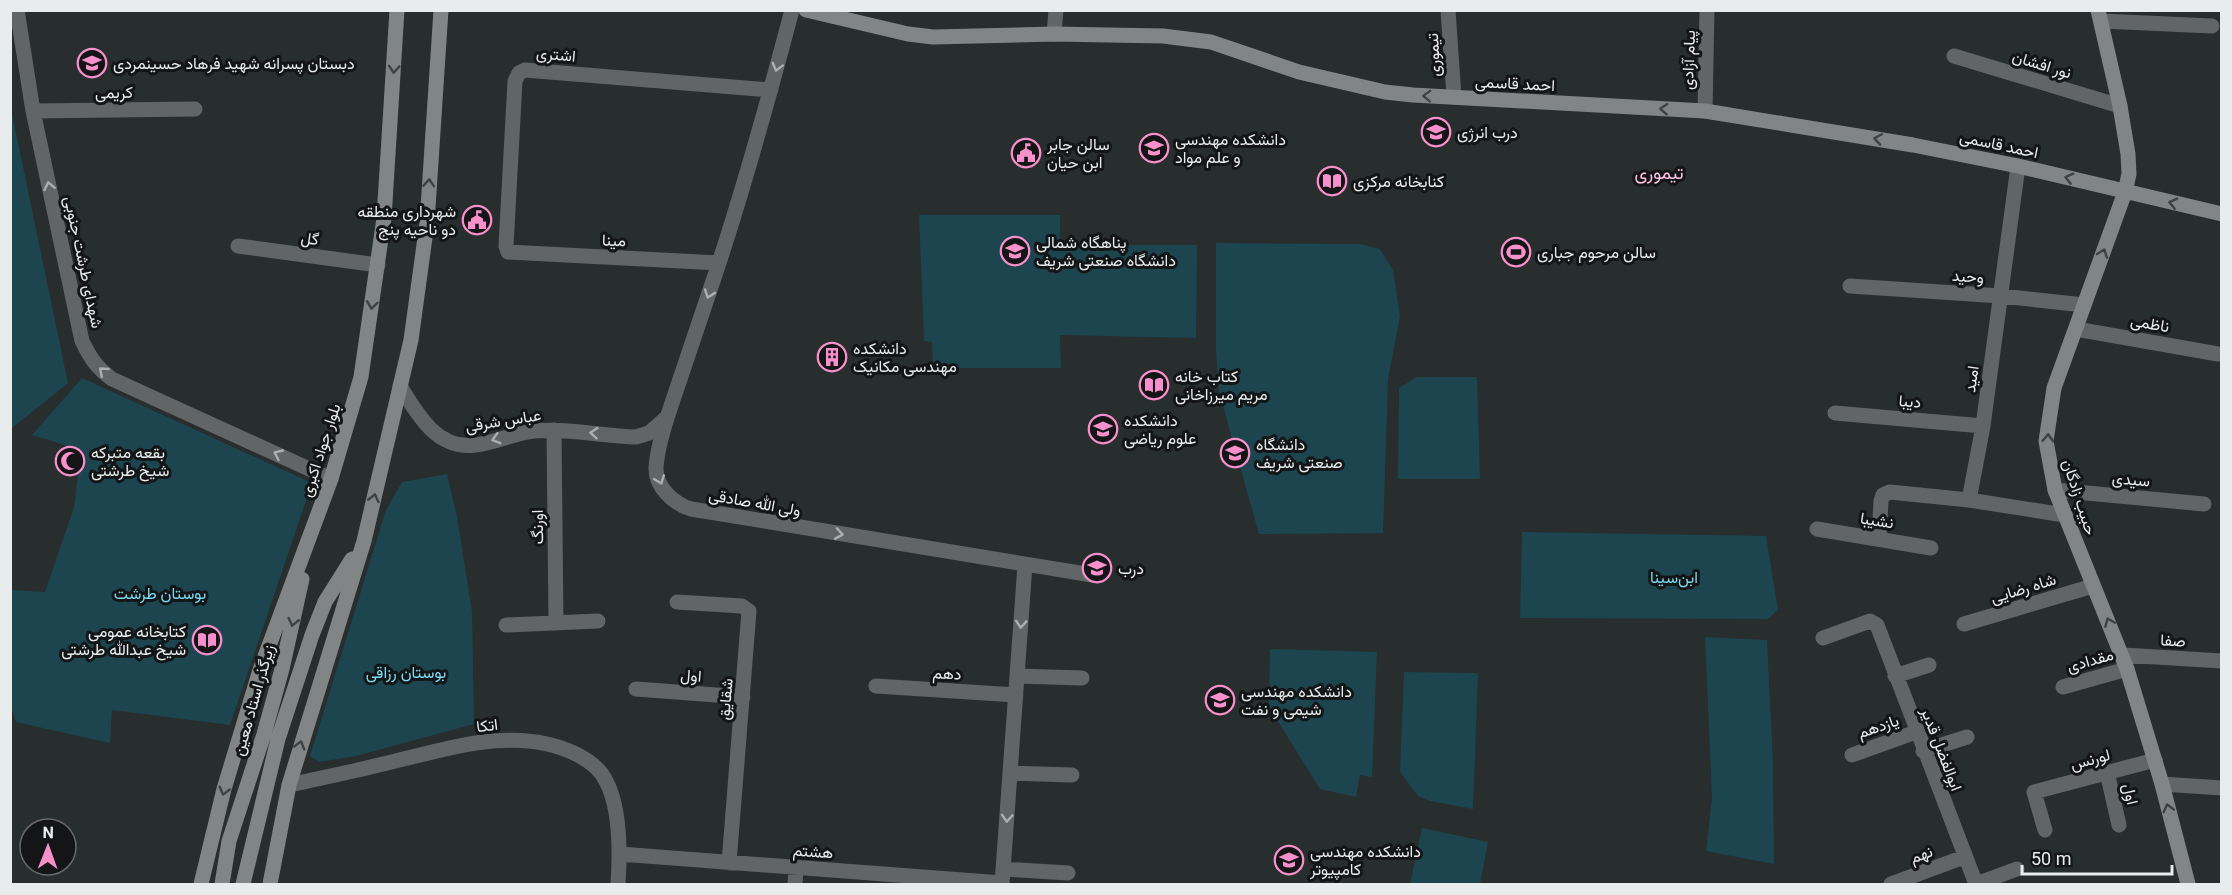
<svg xmlns="http://www.w3.org/2000/svg" width="2232" height="895" viewBox="0 0 2232 895" font-family="Roboto,Vazirmatn,sans-serif">
<rect width="100%" height="100%" fill="#282d2e"/>
<path fill="#1c4550" d="M10,104L68,383L11,429H10Z
M1060,215V245H1197L1196,338L1060,335L1061,368H933L932,342L924,341L919,215Z
M1216,243L1360,244L1380,249L1393,270L1400,316L1388,379L1383,533L1259,534L1219,392L1216,350Z
M1417,377H1477L1480,479H1398L1399,388Z
M82,378L312,483L230,725L112,710L110,743L16,722L10,704L11,590L45,592L74,507L81,450L32,435Z
M447,474L457,517L472,612L474,724L356,756L319,762L310,756L386,510L402,482Z
M1522,532L1766,536L1778,610L1768,619L1520,618Z
M1705,637L1767,640L1773,763L1774,864L1706,851L1712,798Z
M1270,649L1377,652L1372,777L1360,775L1356,797L1320,789L1269,707Z
M1404,672L1478,673L1473,809L1430,801L1418,796L1400,772Z
M1422,828L1488,842L1480,884H1410Z"/>
<g fill="none" stroke-linecap="round" stroke-linejoin="round">
<path stroke="#626566" stroke-width="15" d="M17,10L33,111L82,341C91,359 96,367 112,379L331,479
M792,10C768,101 743,192 713,281C701,317 689,352 677,388C669,412 658,442 656,467C655,487 674,504 691,509L1092,575
M1448,10L1454,97
M2101,21L2212,26
M1054,34L1056,10
M1954,56L2120,106
M33,111L195,109
M1705,111L1707,10
M238,246L378,265
M719,263L508,252L506,246L515,81L519,73L525,70L771,90
M1850,286L2001,296L2084,305
M2076,329L2218,354
M400,386C417,414 437,450 475,445C495,443 514,433 534,431C568,428 602,436 636,437L649,433L667,417
M1835,413L1983,426
M554,430L556,623
M2055,490L2204,504
M1969,500L1983,426L2018,166
M1817,529L1931,548
M1879,538L1881,501L1883,495L1890,492L1969,500L2064,515
M677,602L742,606L749,611L729,863
M1964,624L2093,586
M506,625L598,621
M1823,638L1870,621L1877,625L1976,884
M2123,655L2222,661
M1017,676L1082,678
M1895,676L1929,665
M876,686L1016,695
M2063,687L2127,669
M636,689L743,697
M1923,751L1967,737
M1852,755L1916,732
M2107,772L2119,825
M1010,773L1072,775
M2162,784L2222,788
M289,785C320,778 352,772 383,764C445,750 515,724 576,754C588,760 600,768 606,781C621,809 620,854 618,884
M2045,830L2034,792L2155,760
M620,854L1002,883
M1003,869L1068,873
M795,884L796,868
M1002,884L1025,565
M1891,884L1964,857
M1976,884L2017,869"/>
<path stroke="#818586" stroke-width="15" d="M806,10L908,34L933,37L1054,34L1163,36L1211,42L1299,72L1385,92L1413,95L1705,111L1913,145L2018,166L2222,214
M2098,10L2120,106L2128,154L2129,174L2125,192L2054,388L2046,441L2055,490L2127,669L2162,784L2188,884
M201,884L224,789L260,670L331,479L361,377L384,218L397,10
M222,884L229,841L264,734L282,669L302,579
M243,884L278,739L312,635L325,602L352,559
M270,884L289,785L364,541L411,340L427,223L441,10"/>
</g>
<defs><path id="oneway-chevron" d="M-2-3.5L2.5 0L-2 3.5" fill="none" stroke-width="1.6" stroke-linecap="round" stroke-linejoin="round" transform="scale(1.5)"/></defs>
<g stroke="#acafb0">
<use href="#oneway-chevron" transform="translate(777 67) rotate(105)"/>
<use href="#oneway-chevron" transform="translate(49 186) rotate(-102)"/>
<use href="#oneway-chevron" transform="translate(709 294) rotate(109)"/>
<use href="#oneway-chevron" transform="translate(103 371) rotate(-139)"/>
<use href="#oneway-chevron" transform="translate(594 433) rotate(-175)"/>
<use href="#oneway-chevron" transform="translate(496 439) rotate(164)"/>
<use href="#oneway-chevron" transform="translate(278 454) rotate(-155)"/>
<use href="#oneway-chevron" transform="translate(660 480) rotate(69)"/>
<use href="#oneway-chevron" transform="translate(839 534) rotate(10)"/>
<use href="#oneway-chevron" transform="translate(1021 624) rotate(94)"/>
<use href="#oneway-chevron" transform="translate(1007 818) rotate(94)"/>
</g>
<g stroke="#3f4243">
<use href="#oneway-chevron" transform="translate(394 69) rotate(94)"/>
<use href="#oneway-chevron" transform="translate(1427 96) rotate(-178)"/>
<use href="#oneway-chevron" transform="translate(1664 109) rotate(-177)"/>
<use href="#oneway-chevron" transform="translate(1878 139) rotate(-171)"/>
<use href="#oneway-chevron" transform="translate(2069 178) rotate(-166)"/>
<use href="#oneway-chevron" transform="translate(429 183) rotate(-86)"/>
<use href="#oneway-chevron" transform="translate(2173 203) rotate(-167)"/>
<use href="#oneway-chevron" transform="translate(2103 253) rotate(-70)"/>
<use href="#oneway-chevron" transform="translate(372 305) rotate(98)"/>
<use href="#oneway-chevron" transform="translate(2048 438) rotate(-88)"/>
<use href="#oneway-chevron" transform="translate(374 498) rotate(-77)"/>
<use href="#oneway-chevron" transform="translate(293 622) rotate(103)"/>
<use href="#oneway-chevron" transform="translate(2109 622) rotate(-113)"/>
<use href="#oneway-chevron" transform="translate(300 745) rotate(-74)"/>
<use href="#oneway-chevron" transform="translate(224 791) rotate(105)"/>
<use href="#oneway-chevron" transform="translate(2168 808) rotate(-105)"/>
</g>
<defs>
<g id="school-ring" transform="scale(1.5)"><circle r="9.5" fill="#131516" stroke="#f890cb" stroke-width="1.5"/><path d="M0-5L7-2L0 1L-7-2ZM-4 1L0 2.5L4 1V4Q0 6-4 4Z" fill="#f890cb"/></g>
<g id="university-ring" transform="scale(1.5)"><circle r="9.5" fill="#131516" stroke="#f890cb" stroke-width="1.5"/><path d="M0-5L7-2L0 1L-7-2ZM-4 1L0 2.5L4 1V4Q0 6-4 4Z" fill="#f890cb"/></g>
<g id="civic-ring" transform="scale(1.5)"><circle r="9.5" fill="#131516" stroke="#f890cb" stroke-width="1.5"/><path d="M-.6-6.5H3V-4.5H.6V-3L4-1V1h2V6H-6V1h2V-1L-.6-3ZM-1.2 2.5V6h2.4V2.5Z" fill="#f890cb"/></g>
<g id="library-ring" transform="scale(1.5)"><circle r="9.5" fill="#131516" stroke="#f890cb" stroke-width="1.5"/><path d="M-6-4Q-3-5.5-.7-3.5V5Q-3 3-6 4ZM6-4Q3-5.5 .7-3.5V5Q3 3 6 4Z" fill="#f890cb"/></g>
<g id="stadium-ring" transform="scale(1.5)"><circle r="9.5" fill="#131516" stroke="#f890cb" stroke-width="1.5"/><path d="M0-5a6.5 5 0 1 0 0 10a6.5 5 0 1 0 0-10ZM-3.5-1.8h7v3.6h-7Z" fill="#f890cb"/></g>
<g id="building-ring" transform="scale(1.5)"><circle r="9.5" fill="#131516" stroke="#f890cb" stroke-width="1.5"/><path d="M-4-6H4V6H1V3H-1V6H-4ZM-2.5-4.3h1.7v1.8h-1.7ZM.8-4.3h1.7v1.8H.8ZM-2.5-1h1.7V.8h-1.7ZM.8-1h1.7V.8H.8Z" fill="#f890cb"/></g>
<g id="mosque-ring" transform="scale(1.5)"><circle r="9.5" fill="#131516" stroke="#f890cb" stroke-width="1.5"/><path d="M3.5-4.9A6 6 0 1 0 3.5 4.9A5 5 0 1 1 3.5-4.9Z" fill="#f890cb"/></g>
</defs>
<g fill-rule="evenodd">
<use href="#school-ring" x="92" y="63"/>
<use href="#university-ring" x="1436" y="132"/>
<use href="#university-ring" x="1154" y="148"/>
<use href="#civic-ring" x="1026" y="153"/>
<use href="#library-ring" x="1332" y="181"/>
<use href="#civic-ring" x="477" y="220"/>
<use href="#university-ring" x="1015" y="251"/>
<use href="#stadium-ring" x="1516" y="252"/>
<use href="#building-ring" x="832" y="357"/>
<use href="#library-ring" x="1154" y="385"/>
<use href="#university-ring" x="1103" y="429"/>
<use href="#university-ring" x="1235" y="453"/>
<use href="#mosque-ring" x="70" y="461"/>
<use href="#university-ring" x="1097" y="568"/>
<use href="#library-ring" x="207" y="640"/>
<use href="#university-ring" x="1220" y="700"/>
<use href="#university-ring" x="1289" y="860"/>
</g>
<g text-anchor="middle" stroke-width="6" stroke-linejoin="round" paint-order="stroke">
<g font-size="16" fill="#e8eced" stroke="#131516">
<text transform="translate(556 54) rotate(5)" y="6">اشتری</text>
<text transform="translate(1433 55) rotate(-93)" y="6">تیموری</text>
<text transform="translate(1688 60) rotate(-88)" y="6">پیام آزادی</text>
<text transform="translate(2042 64) rotate(17)" y="6">نور افشان</text>
<text transform="translate(1515 83) rotate(3)" y="6">احمد قاسمی</text>
<text transform="translate(114 92) rotate(-1)" y="6">کریمی</text>
<text transform="translate(1999 144) rotate(12)" y="6">احمد قاسمی</text>
<text transform="translate(310 238) rotate(8)" y="6">گل</text>
<text transform="translate(614 240) rotate(2)" y="6">مینا</text>
<text transform="translate(84 262) rotate(78)" y="6">شهدای طرشت جنوبی</text>
<text transform="translate(1968 276) rotate(4)" y="6">وحید</text>
<text transform="translate(2150 323) rotate(10)" y="6">ناظمی</text>
<text transform="translate(1971 379) rotate(-82)" y="6">امید</text>
<text transform="translate(1910 401) rotate(5)" y="6">دیبا</text>
<text transform="translate(503 420) rotate(-9)" y="6">عباس شرقی</text>
<text transform="translate(320 450) rotate(-72)" y="6">بلوار جواد اکبری</text>
<text transform="translate(2131 479) rotate(5)" y="6">سیدی</text>
<text transform="translate(2080 497) rotate(72)" y="6">حبیب زادگان</text>
<text transform="translate(755 502) rotate(10)" y="6">ولی الله صادقی</text>
<text transform="translate(1877 520) rotate(9)" y="6">نشیبا</text>
<text transform="translate(537 527) rotate(-91)" y="6">اورنگ</text>
<text transform="translate(2023 588) rotate(-17)" y="6">شاه رضایی</text>
<text transform="translate(2173 640) rotate(3)" y="6">صفا</text>
<text transform="translate(2090 660) rotate(-16)" y="6">مقدادی</text>
<text transform="translate(947 673) rotate(3)" y="6">دهم</text>
<text transform="translate(691 675) rotate(4)" y="6">اول</text>
<text transform="translate(725 699) rotate(-85)" y="6">شقایق</text>
<text transform="translate(253 700) rotate(-74)" y="6">زیرگذر استاد معین</text>
<text transform="translate(487 725) rotate(-7)" y="6">اتکا</text>
<text transform="translate(1878 726) rotate(-19)" y="6">یازدهم</text>
<text transform="translate(1942 749) rotate(69)" y="6">ابوالفضل قدیر</text>
<text transform="translate(2090 759) rotate(-15)" y="6">لورنس</text>
<text transform="translate(2131 794) rotate(77)" y="6">اول</text>
<text transform="translate(813 851) rotate(4)" y="6">هشتم</text>
<text transform="translate(1921 854) rotate(-21)" y="6">نهم</text>
</g>
<g font-size="16" fill="#e8eced" stroke="#131516" text-anchor="start">
<text x="113" y="69">دبستان پسرانه شهيد فرهاد حسينمردی</text>
<text x="1457" y="138">درب انرژی</text>
<text x="1175" y="145">دانشکده مهندسی<tspan x="1175" dy="18">و علم مواد</tspan></text>
<text x="1047" y="150">سالن جابر<tspan x="1047" dy="18">ابن حیان</tspan></text>
<text x="1353" y="187">کنابخانه مرکزی</text>
<text x="456" y="217" text-anchor="end">شهرداری منطقه<tspan x="456" dy="18">دو ناحیه پنج</tspan></text>
<text x="1036" y="248">پناهگاه شمالی<tspan x="1036" dy="18">دانشگاه صنعتی شریف</tspan></text>
<text x="1537" y="258">سالن مرحوم جباری</text>
<text x="853" y="354">دانشکده<tspan x="853" dy="18">مهندسی مکانیک</tspan></text>
<text x="1175" y="382">کتاب خانه<tspan x="1175" dy="18">مریم میرزاخانی</tspan></text>
<text x="1124" y="426">دانشکده<tspan x="1124" dy="18">علوم ریاضی</tspan></text>
<text x="1256" y="450">دانشگاه<tspan x="1256" dy="18">صنعتی شریف</tspan></text>
<text x="91" y="458">بقعه متبرکه<tspan x="91" dy="18">شیخ طرشتی</tspan></text>
<text x="1118" y="574">درب</text>
<text x="186" y="637" text-anchor="end">کتابخانه عمومی<tspan x="186" dy="18">شیخ عبدالله طرشتی</tspan></text>
<text x="1241" y="697">دانشکده مهندسی<tspan x="1241" dy="18">شیمی و نفت</tspan></text>
<text x="1310" y="857">دانشکده مهندسی<tspan x="1310" dy="18">کامپیوتر</tspan></text>
</g>
<g font-size="16" fill="#7cdbf4" stroke="#131516">
<text x="1674" y="583">ابن‌سینا</text>
<text x="160" y="599">بوستان طرشت</text>
<text x="406" y="678">بوستان رزاقی</text>
</g>
<g font-size="18" fill="#fec2e2" stroke="#131516">
<text x="1659" y="179">تیموری</text>
</g>
</g>
<rect width="2232" height="895" fill="none" stroke="#e8eced" stroke-width="24"/>
<g transform="translate(48 847) rotate(1)"><circle r="28" fill="#131516" stroke="#686b6c" stroke-width="1.5"/>
<path d="M0-4.5L10 22L0 15L-10 22Z" fill="#f890cb"/>
<text y="-9" font-size="16" font-weight="bold" text-anchor="middle" fill="#e8eced">N</text>
</g>
<path d="M2022 865v9h150v-9" fill="none" stroke="#e8eced" stroke-width="3"/>
<text x="2031" y="865" font-size="18" fill="#e8eced" stroke="#131516" stroke-width="4.5" paint-order="stroke">50 m</text>
</svg>
